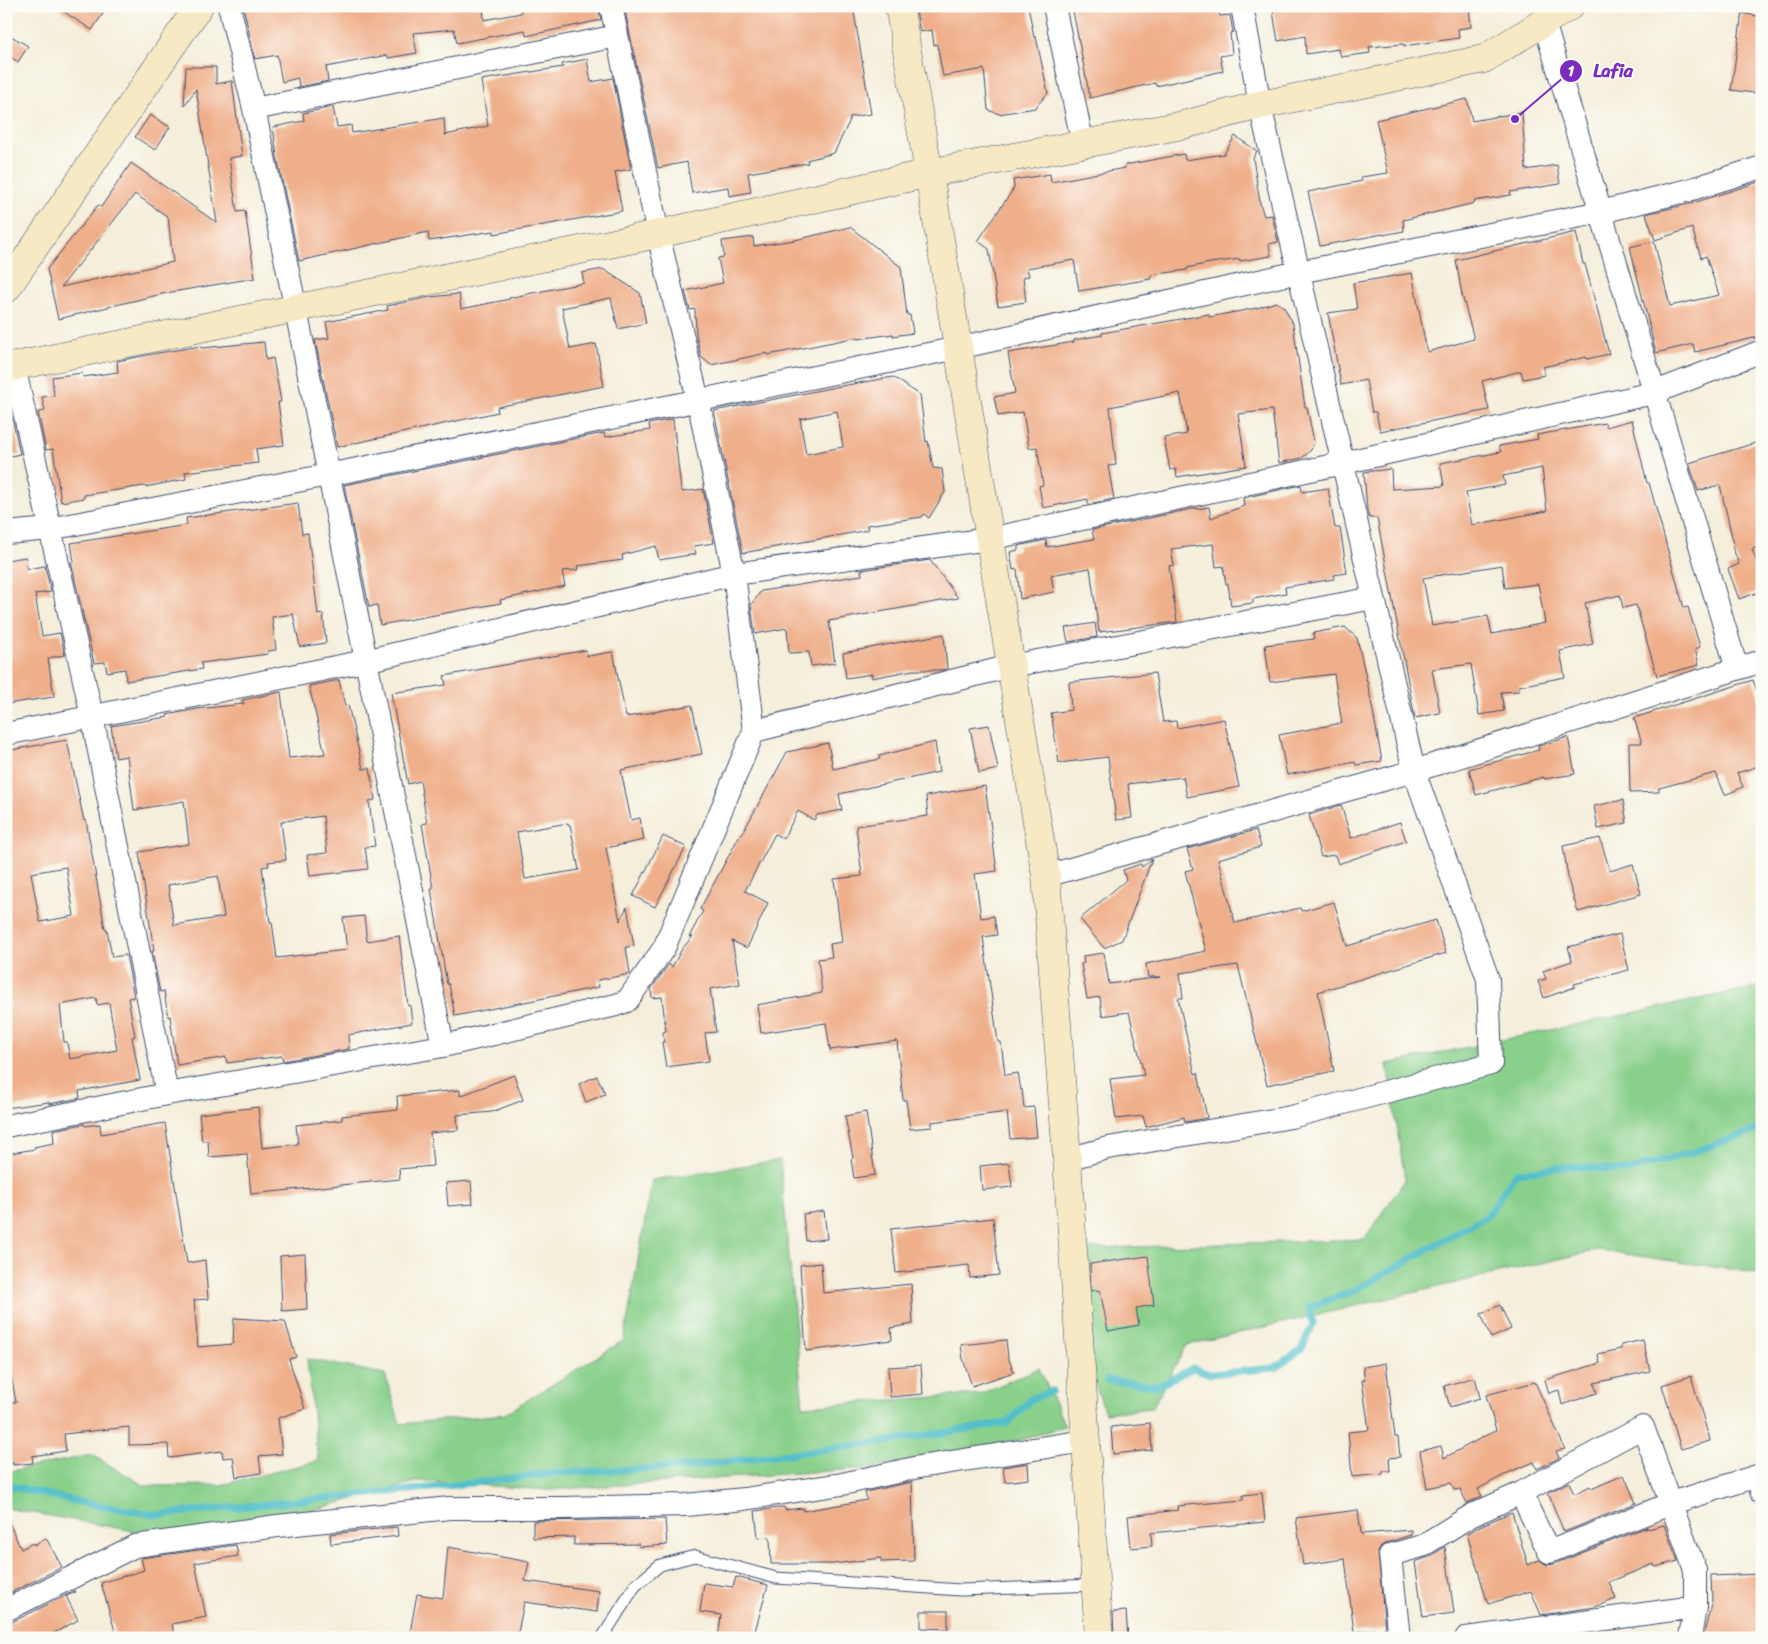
<svg xmlns="http://www.w3.org/2000/svg" width="1768" height="1644" viewBox="0 0 1768 1644" font-family="Sriracha,sans-serif">
<rect width="100%" height="100%" fill="#fdfcf7"/>
<filter id="ink" filterUnits="userSpaceOnUse"><feTurbulence type="fractalNoise" baseFrequency=".02" numOctaves="2"/><feDisplacementMap in="SourceGraphic" scale="10" xChannelSelector="R" yChannelSelector="G"/><feConvolveMatrix kernelMatrix="1 2 1 2 8 2 1 2 1" color-interpolation-filters="sRGB"/></filter>
<filter id="wash" filterUnits="userSpaceOnUse"><feTurbulence type="fractalNoise" baseFrequency=".0096" numOctaves="4" result="noise"/><feDisplacementMap in="SourceGraphic" scale="20" xChannelSelector="R" yChannelSelector="G"/><feGaussianBlur stdDeviation="1.12" result="paint"/><feColorMatrix in="noise" values="0 0 0 0 0 0 0 0 0 0 0 0 0 0 0 0 0 1.4 0 .05"/><feComposite in="paint" operator="in"/></filter>
<g filter="url(#wash)">
<rect width="100%" height="100%" fill="#f4eeda"/>
<path fill="#89d08b" stroke="#528074" d="M1762,986V1274L1598,1250L1187,1345L1152,1408L1105,1413L1087,1360L1077,1249L1365,1239L1405,1180L1387,1064Z
M780,1160L803,1406L980,1394L1039,1368L1065,1426L1018,1441L873,1468L549,1490L419,1481L266,1523L156,1535L6,1508V1472L92,1455L145,1486L221,1485L318,1461L307,1359L385,1374L400,1424L505,1414L624,1340L652,1180Z"/>
<g fill="none" stroke-linecap="round" stroke-linejoin="round">
<path stroke="#52bfca" stroke-width="7" d="M1107,1380L1158,1386L1193,1368L1210,1374L1275,1368L1301,1350L1313,1324L1309,1307L1354,1291L1488,1215L1516,1173L1571,1166L1626,1171L1696,1151L1762,1128
M6,1485L79,1502L157,1515L430,1488L556,1473L685,1467L876,1443L1008,1423L1031,1399L1052,1391"/>
</g>
<g id="blocks">
<path fill="#efaf8a" fill-rule="evenodd" d="M55,6H108L92,30Z
M243,6H483L484,20L521,13V10L538,6H598L601,20L526,36L525,30L457,43L454,29L413,33L417,53L388,58V55L326,67L328,81L299,87L298,78L282,82L277,55L255,59Z
M624,6H853L871,114L850,117V120L834,153L807,160L808,163L748,173L751,192L729,196L728,187L692,193L687,162L658,168Z
M915,6H1028L1034,37H1036L1048,93L1035,108L999,114L988,110L984,69L943,76L937,44L934,45L932,30L920,32Z
M1072,6H1217L1220,16L1230,15L1233,32L1230,33L1232,54L1220,56L1223,71L1156,86L1155,83L1090,98Z
M1272,6H1469L1471,27L1458,29L1459,38L1404,46V44L1369,47L1370,53L1341,57L1339,49L1306,54L1305,36L1278,41Z
M1742,13L1762,17V94L1731,90Z
M6,33L28,46L18,62L6,54Z
M587,59L591,82L613,78L631,169L615,172L622,211L494,234V231L429,241L428,232L299,261L277,156L273,127L304,121L303,113L333,107L337,127L351,125L352,133L444,118L445,135L488,126L481,80L563,67L562,64Z
M186,67H216V84L232,81L242,156L229,158L237,212L245,211L255,278L166,293L58,319L47,269L98,205L101,207L131,163L217,223L196,89L184,106ZM135,194L168,217L173,262L61,287Z
M1467,99L1472,121L1522,112L1526,170L1557,165L1560,184L1510,192L1511,195L1474,201L1475,203L1403,220L1404,231L1383,235V234L1320,246L1308,192L1362,181L1361,177L1388,173L1376,120Z
M150,115L170,127L155,150L135,137Z
M1235,136L1257,151L1253,158L1260,203L1264,216L1272,215L1278,242L1269,244L1271,256L1240,261V259L1210,263L1187,268V270L1151,275V279L1079,291L1074,260L1027,268L1029,276L1023,277L1026,302L998,306L989,249L978,241L1014,188L1013,180L1050,174L1051,182L1125,168V165L1184,154L1185,160L1224,154Z
M1762,181V336L1695,352L1693,344L1656,353L1630,247L1654,241L1670,306L1719,295L1706,256L1701,258L1692,228L1655,240L1646,214L1693,203Z
M850,227L901,267L907,315H910L913,333L893,336V334L858,339V337L768,355L767,353L711,365L701,357L696,334L695,309L690,310L685,291L723,283L718,258L724,257L722,241L753,237L754,246L795,240Z
M1576,232L1583,264H1585L1609,354L1587,359L1586,357L1543,367L1545,375L1523,379L1521,371L1482,381L1489,410L1380,431L1376,412H1372L1366,380L1341,385L1328,313L1357,309L1353,283L1412,273L1427,352L1474,339L1462,295L1456,260Z
M603,269L640,293L646,323L618,329L611,298L562,308L570,349L596,344L604,386L497,407L498,412L337,447L315,340L329,338L326,322L388,310L387,306L430,297L459,294L461,309L510,299L509,298L532,293L584,283L582,273Z
M1276,302L1284,307L1293,324L1305,407H1307L1314,442L1311,450L1302,458L1279,463L1272,410L1238,414L1246,466L1177,477L1176,469L1170,470L1164,438L1187,434L1180,393L1110,407L1116,465L1108,466L1114,499L1088,504V499L1043,508L1039,486L1043,485L1037,447L1029,448L1023,412L998,416L994,397L1015,393L1008,353L1074,342V340L1102,335V333L1209,314V317L1257,308Z
M264,342L266,360L273,358L281,402H278L284,445L256,449L258,463L185,472L186,479L145,487L144,486L84,495V498L61,502L53,449L46,450L38,412L45,411L42,397L54,396L52,377L82,373L83,377L118,372L117,361L158,353L201,346V348Z
M893,377L920,395L926,442L928,441L933,468L942,469L945,492L929,518L924,514L922,517L867,525L868,530L743,553L714,411L841,386ZM837,411L843,447L806,454L800,419Z
M12,417L20,454L6,457V418Z
M673,419L681,490L683,492L703,489L714,543L694,546L696,554L659,560L656,546L622,555L623,560L577,566L578,570L562,571L565,586L500,600L501,603L380,625L377,605L369,607L344,485L604,433L605,437L650,430L649,424Z
M1632,420L1647,483H1649L1684,608L1688,607L1700,647L1695,649L1699,665L1657,676L1636,605L1623,608L1620,595L1585,603L1593,644L1560,651L1565,677L1519,686V691L1501,692L1504,711L1479,715L1471,664L1432,669L1440,713L1415,718L1377,518H1369L1367,510L1364,472L1391,469L1392,489L1444,486L1440,463L1501,452L1499,446L1538,439L1537,435L1605,423L1606,427ZM1542,468L1547,511L1472,525L1466,492L1505,485L1503,476ZM1502,565L1505,588L1538,584L1545,623L1492,634L1488,616L1432,626L1423,578Z
M1762,441V546L1752,549L1762,575V591L1739,599L1728,569L1739,564L1732,546L1734,545L1720,485L1698,491L1689,463Z
M1301,485L1302,492L1328,488L1335,528H1340L1347,573L1334,575V579L1285,587L1286,593L1253,599V603L1231,606L1228,584H1226L1223,566L1216,567L1213,544L1171,549L1174,565L1169,566L1177,622L1099,632L1090,568L1051,575L1054,592L1020,599L1017,569L1013,570L1010,552L1018,550V546L1046,540L1047,547L1094,539L1092,530L1197,508V509L1209,507L1211,518L1244,506L1243,498Z
M298,503L302,534L308,533L318,615L323,614L326,643L300,647L293,614L272,617L276,650L268,651V654L201,663L202,669L126,681L125,669L107,672L105,662L94,663L71,562H74L71,543L187,525L186,518Z
M26,557L27,569L45,566L51,592L35,594L42,636L60,633L65,655L48,658L54,697L6,704V560Z
M930,560L958,598L829,621L835,663L811,666L809,652L789,653L787,628L755,634L751,605L761,591L862,575L861,570Z
M1095,623L1097,637L1068,642L1065,628Z
M1345,627L1357,638L1370,695L1382,761L1356,765L1355,762L1287,775L1279,735L1342,723L1334,674L1270,682L1265,645L1314,639L1313,633Z
M944,634L947,669L940,670H913L872,678V674L846,678L843,653Z
M586,650L587,656L613,652L626,717L692,705L702,754L621,770L631,820L640,818L644,840L606,848L620,921L627,907L634,946L626,947L630,974L598,980L599,987L455,1016L449,984H447L431,889L433,888L422,824L427,823L420,781L408,784L391,693L446,685L444,676ZM568,823L569,825H570L579,870L525,879L517,832Z
M1155,673L1163,722L1176,721L1177,728L1224,719L1239,787L1187,797L1183,777L1128,784L1132,818L1116,820L1108,757L1059,763L1051,713L1071,710L1069,682Z
M339,680L345,706L348,705L363,769L370,768L375,800L369,801L375,846L365,847L368,869L310,876L307,855L327,853L323,816L284,821V822H281L286,860L268,862L269,866L262,867L270,922H272L277,958L347,950L343,918L364,916L367,941L399,936L408,1006L410,1005L412,1023L348,1035L349,1049L283,1061L282,1056L227,1063L226,1057L177,1065L170,1016L168,1017L164,991L160,992L152,951H154L139,852L189,844L184,801L134,810L127,756L116,758L111,726L168,717L167,715L197,709L244,704L242,700L281,692L289,758L325,754L309,686ZM218,876L224,917L174,925L168,885Z
M1753,680L1762,706V765L1737,773L1743,787L1725,795L1716,773L1659,788V792L1630,793L1629,743H1642L1634,718Z
M989,725L998,769L979,773L970,728Z
M1568,737L1575,774L1544,779V777L1476,795L1469,769L1539,750L1538,746Z
M67,740L84,821L86,820L105,929H107L112,957L126,955L134,997L128,998L135,1036L132,1037L140,1080L79,1091L80,1098L49,1104V1102L6,1108V751ZM66,867L74,916L40,922L31,873ZM96,998L97,1005L109,1003L117,1050L70,1059L67,1042H64L60,1005Z
M935,742L939,772L839,794L842,810L817,815L814,820L798,811L783,839L775,834L745,891L768,903L747,948L732,941L740,984L710,989L716,1032L705,1033L709,1061L666,1067L662,1042H664L663,1032L666,1031L662,997L652,998L651,989L669,964L672,967L682,949L693,936L689,937L703,911L700,909L741,833L742,834L787,752L828,743L833,769L880,759L879,756Z
M985,786L997,871L975,874L981,918L994,916L997,935L983,937L998,1042H1001L1005,1075L1018,1073L1021,1090L1022,1089L1024,1108L1034,1107L1037,1137L1010,1139L1007,1112L932,1122V1127L910,1129L906,1100H903L897,1041L830,1050L826,1023L761,1033L757,1005L822,993L818,959L832,957L830,944L842,942L834,879L862,876L856,826L928,816L926,796Z
M1623,800L1627,823L1598,829L1594,806Z
M1341,805L1351,838L1400,822L1406,841L1338,864L1335,855L1321,857L1309,815Z
M1256,830L1261,847L1218,859L1235,923L1300,908L1301,911L1334,902L1347,946L1436,920L1446,953L1318,992L1334,1071L1267,1085L1238,965L1180,973L1183,998H1178L1195,1074L1198,1073L1207,1118L1185,1122L1184,1117L1146,1127L1143,1116L1116,1119L1110,1079L1144,1075L1129,1012L1102,1016L1100,997L1087,999L1081,964L1084,963L1083,956L1104,953L1109,984L1161,977H1148L1146,964L1206,951L1185,871L1193,869L1187,849Z
M663,836L686,847L655,907L633,896Z
M1600,838L1610,871L1633,864L1641,894L1578,912L1569,883L1563,846Z
M1152,859L1122,940L1104,948L1080,919L1126,880L1123,870L1141,864L1142,867Z
M1620,934L1629,970L1574,984L1575,987L1544,998L1538,981L1546,979L1543,971L1572,961L1568,947Z
M514,1075L523,1100L492,1112L457,1115L458,1130L430,1133L433,1166L399,1169L400,1179L251,1194L247,1154L209,1157L208,1141H202L199,1114L258,1107L262,1148L298,1144L296,1125L342,1120V1116L398,1110L397,1096L460,1090V1096Z
M597,1076L605,1094L586,1102L579,1084Z
M866,1112L875,1175L854,1178L851,1159L853,1158L845,1116Z
M165,1123L187,1263L205,1260L208,1299L194,1300L198,1347L233,1344L234,1318L285,1321L296,1357L289,1359L305,1409L278,1418L282,1454L259,1456L261,1473L236,1477L233,1457L223,1458L222,1451L169,1458L168,1444L129,1445V1427L64,1434L66,1451L32,1456L33,1463L13,1465V1462L6,1463V1403L16,1402L10,1369H6V1154L35,1149L34,1147L54,1143L53,1130L84,1124L85,1126L100,1124L101,1134Z
M1009,1163L1012,1187L982,1190L980,1166Z
M471,1181L473,1204L448,1206L446,1183Z
M824,1211L827,1239L806,1241L803,1214Z
M993,1218L999,1275L970,1278L969,1265L896,1273L891,1229Z
M305,1254L307,1309L282,1311L280,1256Z
M1148,1256L1154,1305L1136,1308L1139,1325L1108,1331L1100,1290L1091,1291L1090,1264Z
M821,1263L823,1293L911,1284L913,1324L891,1328L892,1340L806,1351L800,1265Z
M1500,1305L1511,1329L1491,1338L1481,1314Z
M1006,1340L1008,1357L1014,1372L972,1386L963,1359L961,1345Z
M1643,1340L1650,1371L1594,1383L1597,1393L1562,1405L1559,1390L1549,1393L1545,1380L1600,1363L1598,1354L1621,1349V1345Z
M1386,1363L1395,1437H1398L1400,1457L1389,1458L1390,1471H1383V1474L1352,1477L1348,1432L1369,1430L1362,1380H1365L1363,1367Z
M921,1365L923,1394L890,1397L888,1367Z
M1691,1376L1710,1441L1681,1449L1662,1385Z
M1475,1377L1480,1398L1450,1407L1444,1386Z
M1535,1382L1565,1449L1556,1451L1559,1458L1537,1469L1534,1462L1510,1472L1478,1489L1482,1496L1467,1503L1460,1489L1454,1490L1451,1483L1427,1488L1420,1451L1441,1446L1444,1458L1496,1430L1486,1395Z
M1150,1423L1152,1450L1113,1454L1111,1427Z
M1028,1463L1029,1479L1005,1482L1003,1467Z
M1624,1475L1636,1503L1564,1532L1548,1493L1569,1482L1574,1494L1590,1486L1591,1489Z
M912,1482L914,1561L881,1562V1558L833,1564H771L770,1537L758,1538L755,1511L784,1507L785,1510L803,1508V1511L867,1500L865,1492Z
M1262,1493L1265,1522L1151,1533L1152,1546L1131,1548L1128,1516L1178,1510L1177,1506L1243,1500V1495Z
M1358,1510L1361,1534L1411,1530V1535L1386,1543L1381,1546L1378,1551L1385,1629L1354,1632L1345,1559L1303,1565L1296,1518Z
M1512,1512L1528,1565L1539,1560L1547,1565L1554,1564L1647,1527L1648,1529L1664,1525L1678,1561L1655,1567L1654,1564L1609,1582L1616,1599L1595,1607L1541,1615L1531,1591L1488,1604L1467,1534L1478,1527Z
M6,1516L21,1549L33,1543L34,1545L46,1538L62,1567L6,1595Z
M665,1519L667,1545L639,1547V1544L574,1545V1537L533,1538V1521Z
M397,1527L398,1536L331,1544L330,1534Z
M236,1545L238,1556L195,1563L206,1617L172,1624L174,1634L154,1638H117L101,1583L144,1570L141,1558Z
M448,1547L529,1562L525,1581L599,1591L597,1612L524,1602L517,1638H409L417,1594L443,1598Z
M1445,1547L1454,1613L1423,1617L1415,1562L1429,1557Z
M1762,1574V1604L1757,1637L1729,1634L1728,1638H1703L1712,1600L1711,1576Z
M736,1577L768,1585L753,1638H718L721,1615L700,1612L704,1583L733,1587Z
M75,1591L76,1592L66,1596L78,1620L45,1638H6V1623L12,1622Z
M921,1611H948V1629L921,1628Z
M1126,1611L1128,1638H1114L1113,1612Z"/>
</g>
</g>
<g filter="url(#ink)">
<use href="#blocks" fill-opacity="0" stroke="#3c4c71" stroke-width="1"/>
<g fill="none" stroke-linecap="round" stroke-linejoin="round">
<g stroke="#3c4c71" stroke-width="13">
<path id="lane" d="M602,1638L635,1586L660,1565L695,1556L776,1578L961,1590L1095,1585"/>
</g>
<g stroke="#3c4c71" stroke-width="24">
<path id="street" d="M229,6L254,109L296,310L443,1046
M1054,6L1083,145
M1544,22L1737,669
M254,109L617,36
M14,366L92,716L167,1094
M6,533L50,529L328,475L958,348L1299,272L1601,212L1689,190L1762,167
M754,731L1011,666L1374,598
M6,734L365,661L734,574L989,539L1343,463L1653,393L1762,351
M1046,876L1414,771L1762,661
M6,1126L167,1094L443,1046L616,1005L627,1001L664,948L754,731L734,574L698,400L658,234L611,6
M1067,1159L1108,1148L1291,1117L1491,1064L1488,979L1414,771L1260,105L1242,6
M1521,1493L1549,1552L1672,1503L1757,1476L1762,1494
M6,1610L135,1546L277,1526L450,1508H564L686,1505L744,1499L842,1484L919,1467L1085,1441
M1399,1638L1390,1555L1422,1546L1472,1515L1521,1493L1643,1427L1695,1570V1607L1690,1638
M1466,1638L1695,1607"/>
</g>
<g stroke="#3c4c71" stroke-width="29">
<path id="secondary" d="M899,6L929,173L1046,876L1067,1159L1099,1638
M6,289L199,6
M6,368L658,234L929,173L1183,125L1260,105L1484,59L1570,6"/>
</g>
<use href="#lane" stroke="#fff" stroke-width="11"/>
<use href="#street" stroke="#fff" stroke-width="22"/>
<use href="#secondary" stroke="#f6e9c3" stroke-width="28"/>
</g>
</g>
<path fill="none" stroke="#7b2cbf" stroke-width="2" d="M1515 119L1571 71"/>
<g fill="#7b2cbf" stroke="#fdfcf7" stroke-width="2">
<circle cx="1515" cy="119" r="5"/>
<circle cx="1571" cy="71" r="12"/>
</g>
<g font-size="15" text-anchor="middle" font-weight="bold" fill="#fff">
<text x="1571" y="76">1</text>
</g>
<g font-size="18" text-anchor="middle" font-weight="bold" fill="#7b2cbf" stroke="#fdfcf7" stroke-width="4" stroke-linejoin="round" paint-order="stroke">
<text x="1613" y="77">Lafia</text>
</g>
<rect width="1768" height="1644" fill="none" stroke="#fdfcf7" stroke-width="25"/>
</svg>
